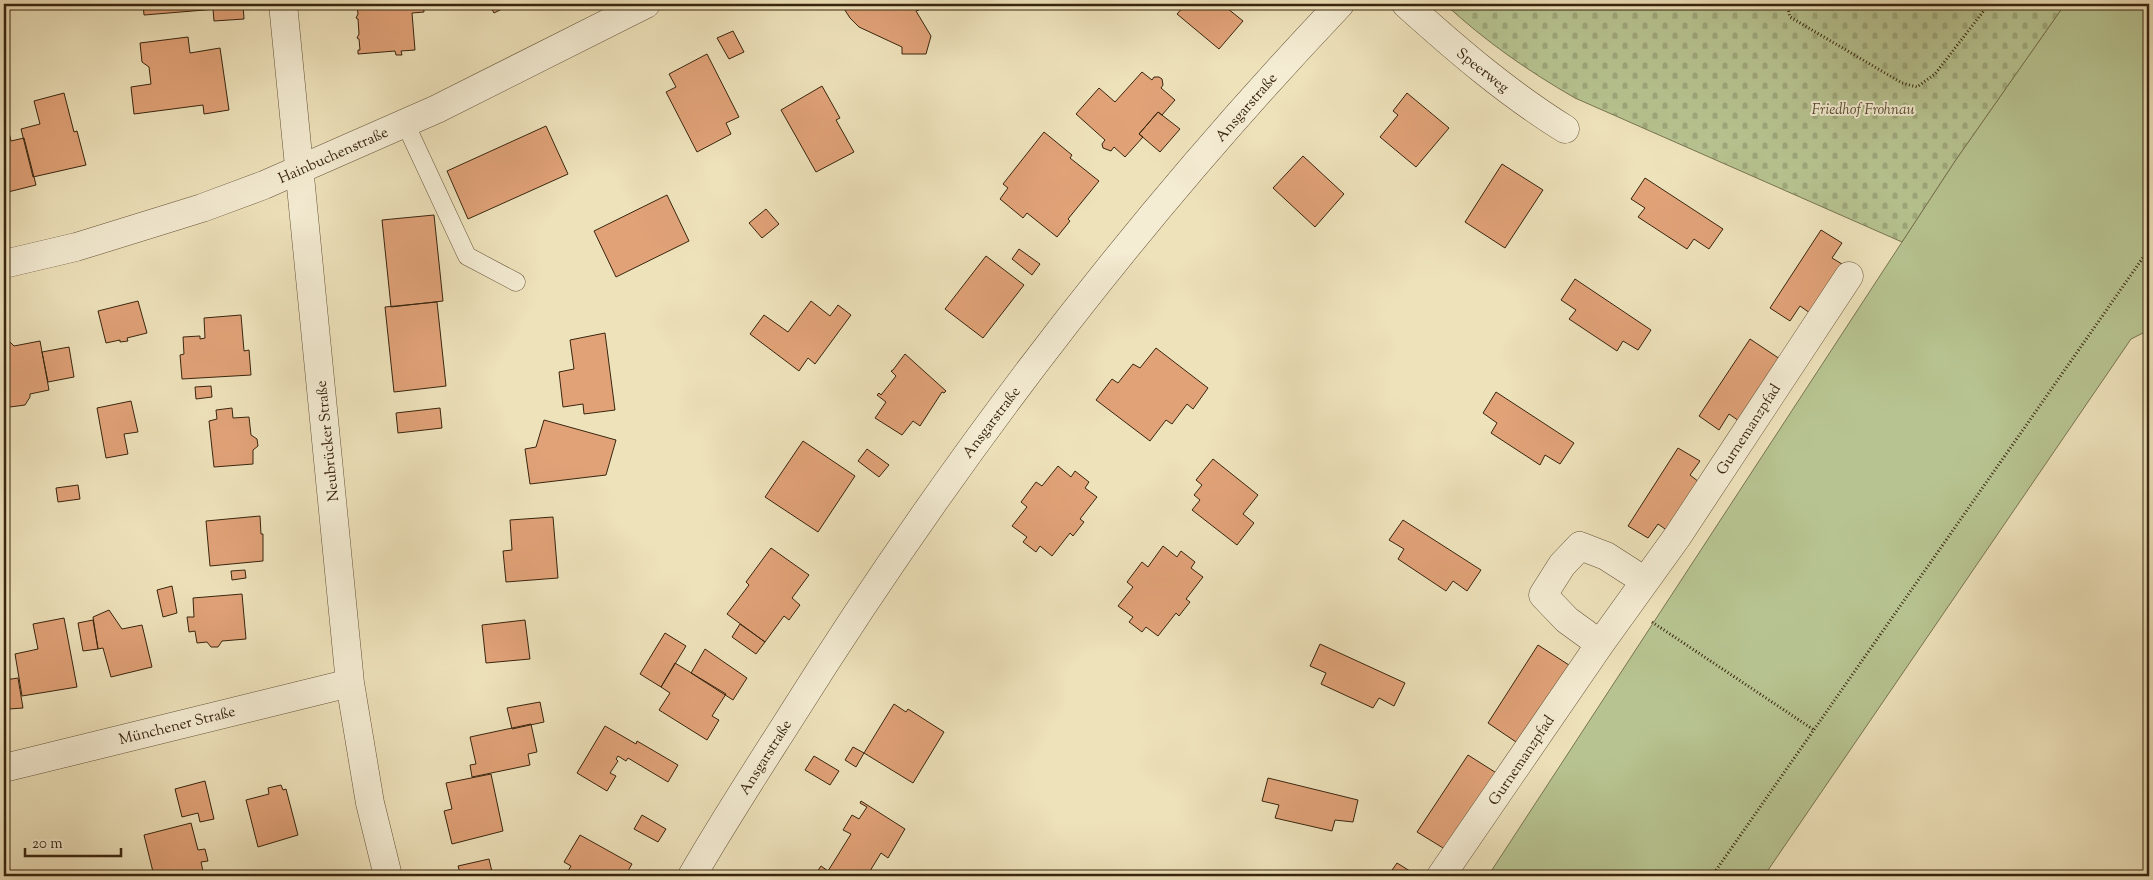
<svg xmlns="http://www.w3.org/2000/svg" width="2153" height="880" viewBox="0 0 2153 880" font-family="'Sorts Mill Goudy',serif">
<defs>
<pattern id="cemetery-stones" width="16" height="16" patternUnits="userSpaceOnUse" patternTransform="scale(1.25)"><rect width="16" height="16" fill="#b7c491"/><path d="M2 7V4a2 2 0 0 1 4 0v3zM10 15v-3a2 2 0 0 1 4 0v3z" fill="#9ea87c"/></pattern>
</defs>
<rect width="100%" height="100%" fill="#eee2bb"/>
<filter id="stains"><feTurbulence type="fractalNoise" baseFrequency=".004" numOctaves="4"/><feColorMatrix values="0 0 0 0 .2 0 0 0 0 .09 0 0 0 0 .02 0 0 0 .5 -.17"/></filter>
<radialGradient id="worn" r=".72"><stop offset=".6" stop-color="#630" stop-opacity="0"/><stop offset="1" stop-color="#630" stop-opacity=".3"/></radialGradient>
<path fill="#b7c491" stroke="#787450" d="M2065,4H2149V330L2131,339L1764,876H1488L1902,242L1955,161Z"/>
<path fill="url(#cemetery-stones)" stroke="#787450" d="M1445,4H2065L1955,161L1902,242L1575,98C1528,71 1485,41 1445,4Z"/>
<path fill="#e1a278" stroke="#38250e" d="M143,4H217V9L144,15Z
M217,4H243L244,19L214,21L213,9H217Z
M357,4H423L424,12L412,13L415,50L401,51L402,55H396L395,51L358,54V50H360L359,39L357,38L359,34L358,19L356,18L358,14Z
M489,4H512L494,13Z
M841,4H918L919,10L916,11L931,36L926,54H902V47L859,27L850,18Z
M1186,4H1222L1243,21L1219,49L1177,14Z
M733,31L744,52L729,59L717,38Z
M188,37L190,53L220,48L229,110L204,114L203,105L134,114L131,87L151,84L149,67L142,62L140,43Z
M707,54L739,117L726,123L731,134L697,152L666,92L676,87L669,74Z
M1142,72L1152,80L1154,77H1159L1162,79L1163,85L1161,88L1175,100L1162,115L1158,112L1139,134L1143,137L1125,157L1114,147L1111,151L1103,148L1102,144L1105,140L1076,114L1099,88L1115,102Z
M822,86L840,118L836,120L854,152L816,172L781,110Z
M64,93L74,132L77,131L86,165L33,177L21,129L40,124L34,101Z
M1407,93L1449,128L1416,167L1380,137L1398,115L1393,111Z
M1158,112L1180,129L1160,152L1139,134Z
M5,115L11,141L24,138L36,185L4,193Z
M546,126L568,174L468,219L447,171Z
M1044,132L1072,155L1070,158L1099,181L1068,219L1070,221L1057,237L1027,213L1023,218L1000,199L1008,188L1003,184Z
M1303,156L1344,194L1315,227L1273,188Z
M1502,164L1543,190L1505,248L1465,222Z
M1645,178L1723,229L1709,249L1694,239L1687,249L1638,217L1645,208L1631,199Z
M667,195L689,241L616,277L594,231Z
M766,209L779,224L762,238L749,223Z
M434,215L443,301L391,307L382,220Z
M1821,230L1842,243L1832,258L1842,264L1810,313L1800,306L1790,321L1770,308Z
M1019,249L1040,264L1032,275L1012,259Z
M986,256L1024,285L983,338L945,309Z
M1575,279L1651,330L1638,350L1623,341L1617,351L1569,319L1576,310L1561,300Z
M138,301L147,333L127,338L128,341L120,342V340L106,343L98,311Z
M811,301L830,316L838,305L851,315L815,364L808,358L799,371L750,334L764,315L788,332Z
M437,302L446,386L394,392L385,307Z
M241,315L244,351L249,350L251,375L182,379L180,355L184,354L183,337L200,336V339L205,338L204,318Z
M605,333L615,410L584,414L583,404L563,407L559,372L574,369L570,340Z
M5,337L14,346L40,341L49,390L30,394V397L25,405L10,407L4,403Z
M1750,339L1780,359L1739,421L1729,414L1719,430L1699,416Z
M69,347L74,377L48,382L42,352Z
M1156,348L1208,388L1193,409L1187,404L1172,424L1166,420L1150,441L1096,400L1112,379L1118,383L1133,364L1140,368Z
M905,354L946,391L944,393L942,392L920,426L913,421L902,435L875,418L886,402L877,395L879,393L881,395L896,376L891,371L893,370Z
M211,386L212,397L196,399L195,387Z
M1496,392L1574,443L1560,464L1545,455L1540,465L1491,433L1497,423L1483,413Z
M131,401L138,432L124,434L128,454L106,458L97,408Z
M232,408L233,418L249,417L251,435L257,439L258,446L253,450V464L214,467L209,421L217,419L216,410Z
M440,408L442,428L398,433L396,413Z
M544,420L616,440L606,475L530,484L525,449L536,447Z
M803,441L855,476L818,532L765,497Z
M1678,448L1700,461L1690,475L1699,482L1668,531L1658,524L1648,538L1628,526Z
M867,449L889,465L879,477L858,461Z
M1213,459L1258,495L1243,514L1254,523L1237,545L1192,510L1200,500L1194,495L1202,485L1196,480Z
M1058,466L1071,477L1075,471L1089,482L1085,488L1097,497L1080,519L1084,522L1073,536L1070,533L1052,556L1040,546L1036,552L1023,542L1027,537L1012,526L1027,507L1021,502L1036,482L1042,486Z
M78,485L80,499L58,502L56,488Z
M260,516L261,534H263V561L210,566L206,521Z
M553,517L558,578L506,582L503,551L512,550L510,520Z
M1403,520L1481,570L1467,591L1453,581L1446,591L1398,559L1404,549L1389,540Z
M1163,546L1177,557L1181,551L1195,562L1191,568L1203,577L1186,599L1190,602L1179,616L1176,613L1158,636L1146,627L1142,632L1129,622L1133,617L1118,606L1133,587L1127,582L1142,562L1148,567Z
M771,548L809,575L792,598L800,605L789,620L784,616L765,642L727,614L749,585L746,582Z
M245,570L246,578L232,580L231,571Z
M172,586L177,613L163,617L157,590Z
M242,594L246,639L222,641L218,647H211L207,642L197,643L195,631L189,632L187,617H194L193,598Z
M109,610L122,629L142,625L152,667L111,677L103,648L98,649L93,617Z
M64,618L77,687L22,696L15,654L38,649L33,624Z
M93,620L98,649L83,651L78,623Z
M525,620L530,659L486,663L482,625Z
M740,624L765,642L756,654L732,637Z
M665,633L686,646L661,687L640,674Z
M1320,644L1405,683L1394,706L1379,698L1373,708L1321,684L1326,673L1310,666Z
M1538,645L1569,665L1519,744L1488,723Z
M705,649L747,678L733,700L691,673Z
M675,663L726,694L712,716L719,720L707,740L659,710L670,693L661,687Z
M18,678L23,708L9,709L5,680Z
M540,702L544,722L512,729L507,708Z
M894,704L906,712L908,709L944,732L913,783L864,753Z
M531,724L537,752L528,754L530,765L472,777L470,765L476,764L470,737Z
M605,726L636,744L637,741L678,765L668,782L628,758L626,761L618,756L616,759L618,761L610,773L616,776L607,791L577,773Z
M853,747L864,753L856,767L845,760Z
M1468,755L1498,774L1448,851L1417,832Z
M814,756L839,771L830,785L805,770Z
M491,774L503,831L452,844L444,811L452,809L446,783Z
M1268,778L1358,800L1353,822L1335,820L1332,831L1275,818L1279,805L1262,801Z
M205,781L214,819L200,822L198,813L182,817L175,789Z
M281,785L283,790L286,789L298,835L258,847L246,800L269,794L268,788Z
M861,801L905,829L888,858L881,853L867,876H814L821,866L828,871L851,834L843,830L852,815L859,819L867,807L860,803Z
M642,815L666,829L658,842L634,829Z
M191,823L198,850L205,849L208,861L201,862L204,876H154L144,835Z
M580,835L632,864L625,876H565L571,866L564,862Z
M489,859L493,876H461L458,866Z
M1397,863L1418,876H1388Z"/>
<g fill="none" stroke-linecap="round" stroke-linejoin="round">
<g stroke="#665439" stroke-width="19">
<path id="service" d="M405,123L467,256L516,282"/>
</g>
<g stroke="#665439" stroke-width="29">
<path id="minor" d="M283,4L350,683L370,803L388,876
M1406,4C1456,49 1507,93 1565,129
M4,264L76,247L202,208L264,185L437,109L646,4
M1600,644L1567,620L1543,595L1562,565L1580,546L1606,556L1645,581
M4,768L350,683
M692,876C723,822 757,770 790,718C950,463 1133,222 1340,4
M1441,876L1600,644L1677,537L1849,276"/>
</g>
<path stroke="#38250e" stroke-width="3" stroke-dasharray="1 2.5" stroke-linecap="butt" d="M1787,4L1790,17L1902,83L1917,87L1935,74L1989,4
M1652,622L1814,730
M1712,876L2149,249"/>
<use href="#service" stroke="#f4ecd3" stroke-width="18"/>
<use href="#minor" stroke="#f4ecd3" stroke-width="28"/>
</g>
<g text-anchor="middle" stroke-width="4" stroke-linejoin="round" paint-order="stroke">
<g font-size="15" fill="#38250e" stroke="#f4ecd3">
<text transform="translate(1483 70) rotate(38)" y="5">Speerweg</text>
<text transform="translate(1246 107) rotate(-49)" y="5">Ansgarstraße</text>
<text transform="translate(333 155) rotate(-24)" y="5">Hainbuchenstraße</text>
<text transform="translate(991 422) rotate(-53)" y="5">Ansgarstraße</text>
<text transform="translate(1748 429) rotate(-57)" y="5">Gurnemanzpfad</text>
<text transform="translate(327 441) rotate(-96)" y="5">Neubrücker Straße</text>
<text transform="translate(177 725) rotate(-14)" y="5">Münchener Straße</text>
<text transform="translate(765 757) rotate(-58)" y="5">Ansgarstraße</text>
<text transform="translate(1521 760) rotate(-56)" y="5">Gurnemanzpfad</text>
</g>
<g font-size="15" font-style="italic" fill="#584d2f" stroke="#f4ecd3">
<text x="1863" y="114">Friedhof Frohnau</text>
</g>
</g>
<rect width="2153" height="880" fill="none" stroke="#eee2bb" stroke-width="20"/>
<rect x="5" y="5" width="2143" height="870" fill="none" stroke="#38250e" stroke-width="2.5"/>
<rect x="10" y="10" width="2133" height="860" fill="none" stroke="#38250e"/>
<path d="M25 848v8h96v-8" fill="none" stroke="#38250e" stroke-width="2.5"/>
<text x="32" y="848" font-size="15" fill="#38250e" stroke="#f4ecd3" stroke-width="4" paint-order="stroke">20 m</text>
<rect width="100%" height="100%" filter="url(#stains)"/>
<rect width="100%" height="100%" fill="url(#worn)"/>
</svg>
